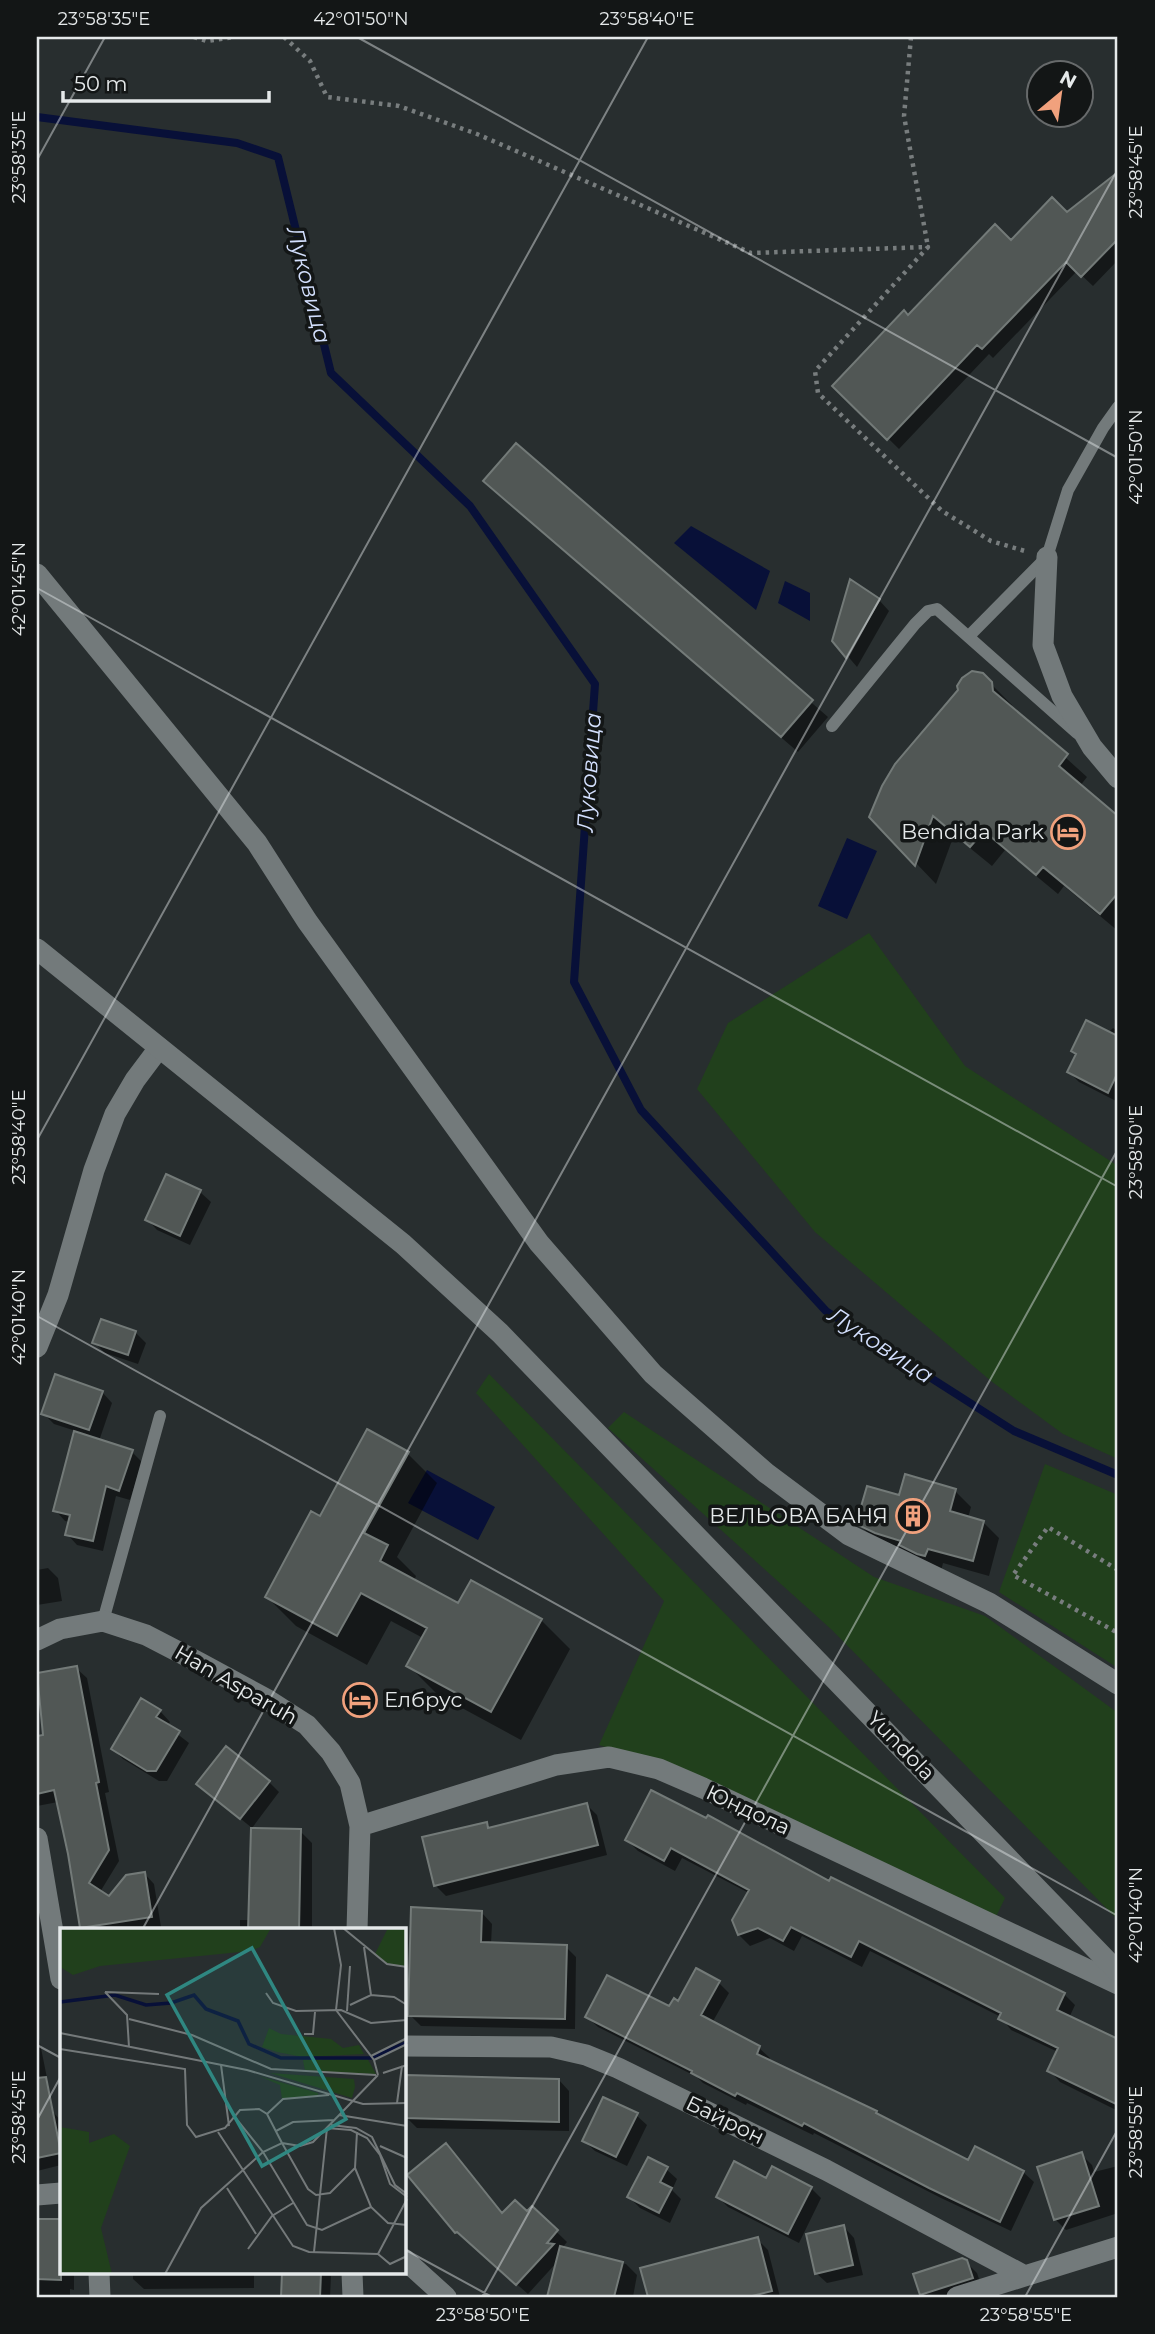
<svg xmlns="http://www.w3.org/2000/svg" width="1155" height="2334" viewBox="0 0 1155 2334" font-family="Montserrat,sans-serif">
<rect width="100%" height="100%" fill="#282e2f"/>
<path fill="#21401c" d="M869,933L965,1066L1118,1166V1459L1063,1434L991,1381L815,1232L697,1089L728,1023Z
M489,1374L1005,1898L993,1923L649,1760L599,1745L664,1601L476,1393Z
M624,1412L874,1577L985,1616L1118,1713V1920L832,1630L608,1428Z
M1045,1464L1118,1495V1668L999,1592Z"/>
<path fill="#081038" d="M691,526L770,571L756,610L674,543Z
M785,581L810,593V621L778,603Z
M847,838L877,851L847,919L818,906Z
M427,1470L495,1507L478,1540L408,1503Z"/>
<path fill="#0007" d="M1118,175V260L1093,286L1077,271L993,358L989,354L899,449L835,386L908,317L1011,242L1066,214Z
M516,446L828,717L798,752L501,496Z
M879,600L889,611L857,667L834,640Z
M982,675L1012,705L1013,710L1087,777L1080,786L1118,818V931L1064,886L1058,894L1005,850L992,866L954,835L936,884L871,816Z
M1113,1028L1118,1031V1102L1079,1082L1069,1072Z
M200,1192L211,1202L190,1245L157,1230L147,1219Z
M135,1332L146,1343L138,1364L105,1353L94,1342Z
M102,1392L112,1403L99,1441L132,1452L142,1462L130,1500L116,1496L103,1551L77,1545L67,1534L70,1522L65,1521L55,1510L76,1431L54,1424L43,1413Z
M407,1453L437,1483L397,1557L416,1576L414,1581L459,1606L541,1620L570,1649L521,1740L438,1695L409,1666L423,1638L391,1621L367,1665L296,1626L267,1597L321,1518Z
M955,1491L971,1507L968,1518L983,1522L999,1538L989,1576L943,1563L941,1571L874,1539L858,1523Z
M48,1568L58,1578L62,1601L37,1605V1570Z
M76,1668L87,1678L109,1792L105,1793L119,1861L100,1892L109,1899L144,1873L154,1884L161,1927L146,1930H82L58,1802L37,1806V1738L45,1736L37,1675Z
M160,1711L170,1722L167,1726L189,1743L167,1781H159L123,1759L113,1749Z
M269,1782L279,1792L252,1828L198,1784Z
M651,1792L830,1883L1064,1994L1075,2005L1069,2018L1109,2036L1118,2046L1114,2061L1118,2063V2111L1060,2082L1049,2070L1058,2052L1011,2030L1001,2017L870,1951L862,1967L802,1936L794,1951L770,1938L750,1946L739,1935L749,1893L682,1858L675,1871L638,1851L627,1840Z
M586,1804L597,1815L607,1855L446,1896L435,1885L486,1824L491,1829Z
M300,1831L312,1843V1930H240V1920H250Z
M482,1913L492,1924L491,1944L566,1947L576,1957L575,2029L421,2026L410,2015Z
M718,1982L729,1993L712,2023L759,2048L770,2058L768,2061L876,2112L881,2117L969,2162L1023,2172L1034,2182L1011,2231L941,2198L814,2133L813,2135L747,2103L746,2105L703,2083L697,2077L598,2027L587,2017L670,2009Z
M37,2028L54,2113L61,2121V2165L37,2171Z
M559,2080L569,2091V2131L417,2128L406,2117Z
M636,2115L647,2125L627,2166L595,2151L584,2141Z
M446,2146L503,2215L527,2214L532,2208L567,2242L562,2248L626,2264L637,2275L633,2297H549L558,2261L528,2294L457,2232Z
M1081,2154L1092,2165L1094,2172L1118,2166V2213L1066,2230L1055,2219Z
M666,2169L677,2179L672,2190L681,2199L670,2223L640,2208L629,2197Z
M767,2180L811,2188L821,2198L799,2243L728,2207L718,2197Z
M37,2221H61V2273H74V2290L70,2289V2297H37Z
M844,2227L854,2238L863,2275L827,2283L816,2273Z
M757,2239L768,2250L780,2297H650L643,2269Z
M966,2262L977,2273L982,2288L955,2297H924L921,2294Z
M133,2273H254V2288L144,2289L133,2279Z
M283,2273H327L331,2276L330,2297H283Z"/>
<g fill="none" stroke-linecap="round" stroke-linejoin="round">
<path stroke="#081038" stroke-width="8" d="M37,117L237,143L278,157L331,373L470,506L595,684L574,982L641,1110L826,1311L1014,1431L1118,1475"/>
</g>
<path fill="#515755" stroke="#737a78" stroke-width="2" d="M1118,172V239L1081,277L1066,262L982,349L977,345L887,440L832,386L904,310L908,315L995,224L1011,240L1052,197L1067,212Z
M516,443L813,700L781,737L483,481Z
M850,579L880,599L846,658L832,641Z
M972,671L983,673L992,682L993,691L1068,754L1059,766L1118,816V893L1100,914L1043,867L1036,875L984,831L970,847L933,816L915,866L869,817L882,786L895,764L958,690L957,686L962,678Z
M1086,1020L1118,1036V1072L1108,1093L1067,1072L1076,1054L1071,1051Z
M166,1174L201,1190L180,1236L145,1220Z
M101,1319L136,1331L128,1355L92,1343Z
M55,1374L103,1391L89,1430L41,1414Z
M367,1429L409,1452L364,1533L388,1545L380,1561L458,1603L471,1580L542,1619L491,1712L406,1666L427,1628L361,1593L337,1636L265,1597L311,1511L320,1516Z
M74,1431L133,1450L119,1491L106,1486L93,1541L65,1535L70,1515L53,1511Z
M905,1474L956,1489L950,1511L984,1521L973,1561L928,1549L925,1556L917,1554L899,1545L901,1541L875,1533L856,1524L867,1486L899,1495Z
M77,1666L99,1782L96,1783L109,1850L89,1883L109,1896L126,1875L145,1872L152,1917L80,1928L68,1854L54,1790L37,1794V1736L43,1735L37,1673Z
M141,1698L161,1710L156,1717L180,1731L156,1771H147L111,1749Z
M226,1746L270,1781L240,1819L196,1784Z
M651,1790L706,1818L708,1815L829,1881L831,1877L1065,1993L1057,2010L1118,2039V2105L1047,2071L1058,2048L998,2019L1001,2013L859,1941L851,1957L791,1927L783,1941L758,1928L738,1935L732,1920L749,1890L671,1848L664,1861L625,1840Z
M587,1803L598,1845L434,1886L422,1837L487,1822L488,1828Z
M251,1828L301,1829L299,1930H248Z
M411,1907L482,1911L481,1942L567,1945L565,2019L408,2016Z
M696,1968L720,1981L701,2015L760,2046L757,2054L877,2111L876,2113L968,2160L975,2146L1024,2171L1000,2222L929,2188L804,2123L802,2126L737,2093L735,2096L691,2073L692,2071L585,2017L607,1975L669,2006L674,1998L678,2001Z
M406,2075L559,2079V2122L404,2118Z
M46,2077L61,2153L37,2158V2078Z
M603,2097L638,2113L616,2157L582,2141Z
M446,2143L502,2213L515,2200L527,2211L532,2206L558,2230L547,2243L554,2244L516,2285L457,2232L455,2233L407,2175Z
M1082,2152L1099,2206L1054,2220L1037,2167Z
M648,2157L668,2167L660,2182L672,2188L659,2213L627,2197Z
M734,2161L766,2178L772,2166L812,2187L788,2234L716,2197Z
M37,2219H61V2280L37,2279Z
M844,2225L853,2265L815,2274L806,2234Z
M758,2237L772,2291L748,2297H648L640,2268Z
M560,2246L623,2262L614,2297H547Z
M962,2258L967,2260L973,2278L920,2295L913,2274Z
M282,2273H321L320,2297H281Z"/>
<g fill="none" stroke-linecap="round" stroke-linejoin="round">
<path stroke="#787d7e" stroke-width="4.5" stroke-dasharray="3.5 5" stroke-linecap="butt" d="M194,37L207,41L235,37
M284,37L310,61L327,97L399,106L477,134L751,253L928,247L815,371L818,393L942,511L991,541L1025,551
M911,37L904,116L928,247
M1118,1570L1048,1527L1013,1575L1118,1633"/>
<path stroke="#737a7b" stroke-width="12" d="M969,636L1047,557L1068,490L1103,428L1118,407
M832,726L915,624L928,611L937,609L1077,733
M103,1621L160,1416"/>
<path stroke="#737a7b" stroke-width="21" d="M1047,557L1043,645L1062,696L1092,747L1118,778
M37,574L257,843L307,921L539,1243L653,1374L766,1473L849,1535L989,1603L1118,1684
M37,1347L58,1295L94,1170L115,1114L135,1080L159,1048
M37,1640L60,1629L103,1621L146,1635L200,1663L268,1700L307,1725L331,1752L350,1783L360,1826L357,1930
M360,1826L556,1765L609,1757L659,1769L703,1788L1118,1984
M37,1838L61,1979
M404,2046L551,2047L586,2055L618,2068L826,2170L1023,2275
M37,2195L61,2193
M404,2259L446,2297
M99,2273L100,2297
M352,2273L353,2297
M957,2297L1118,2247"/>
<path stroke="#737a7b" stroke-width="21" d="M37,949L403,1244L500,1333L1118,1972"/>
</g>
<path fill="none" stroke="#e5e9ea" stroke-width="2" stroke-opacity="0.45" d="M357,37L1118,458M37,160L105,37M37,588L1118,1187M37,1140L648,37M37,1316L1118,1916M142,1930L1118,169M37,2045L61,2058M37,2120L61,2076M404,2249L492,2297M482,2297L1118,1149M1025,2297L1118,2129"/>
<defs>
<g id="hotel-ring" transform="scale(1.75)"><circle r="9.5" fill="#131616" stroke="#f1a17d" stroke-width="1.5"/><path d="M-6-4.5h1.5V1H6V5H4.5V3h-9V5H-6ZM-4 0a1.8 1.8 0 1 1 3.6 0ZM.5 0V-2.5h3Q6-2.5 6 0Z" fill="#f1a17d"/></g>
<g id="building-ring" transform="scale(1.75)"><circle r="9.5" fill="#131616" stroke="#f1a17d" stroke-width="1.5"/><path d="M-4-6H4V6H1V3H-1V6H-4ZM-2.5-4.3h1.7v1.8h-1.7ZM.8-4.3h1.7v1.8H.8ZM-2.5-1h1.7V.8h-1.7ZM.8-1h1.7V.8H.8Z" fill="#f1a17d"/></g>
</defs>
<g fill-rule="evenodd">
<use href="#hotel-ring" x="1068" y="832"/>
<use href="#building-ring" x="913" y="1516"/>
<use href="#hotel-ring" x="360" y="1700"/>
</g>
<g text-anchor="middle" stroke-width="7" stroke-linejoin="round" paint-order="stroke">
<g font-size="21" fill="#e5e9ea" stroke="#131616" text-anchor="end">
<text x="1044" y="839">Bendida Park</text>
<text x="888" y="1523">ВЕЛЬОВА БАНЯ</text>
<text x="384" y="1707" text-anchor="start">Елбрус</text>
</g>
<g font-size="21" fill="#e5e9ea" stroke="#131616">
<text transform="translate(236 1685) rotate(30)" y="7">Han Asparuh</text>
<text transform="translate(901 1746) rotate(46)" y="7">Yundola</text>
<text transform="translate(748 1810) rotate(25)" y="7">Юндола</text>
<text transform="translate(725 2120) rotate(26)" y="7">Байрон</text>
</g>
<g font-size="23" font-style="italic" fill="#d3dffd" stroke="#131616">
<text transform="translate(309 285) rotate(76)" y="8">Луковица</text>
<text transform="translate(589 772) rotate(-86)" y="8">Луковица</text>
<text transform="translate(881 1345) rotate(33)" y="8">Луковица</text>
</g>
</g>
<g transform="translate(60 1928)">
<rect width="346" height="346" fill="#282e2f"/>
<path d="M0,0H211L200,19L190,23L40,38L13,47L0,39ZM328,0H346V39L327,35L315,26ZM209,100L221,106L271,111L283,120L299,117L304,126L243,129L217,124L202,119ZM307,130L316,146L245,143L243,132ZM210,145L294,151L295,159L292,170ZM199,148L258,165V168L222,171L220,157ZM0,199L29,204V215L54,206L70,218L41,300L52,346H0Z" fill="#21401c"/>
<path fill="none" stroke="#081038" stroke-width="3.5" d="M0,74L55,67L86,77L111,75L134,67L146,81L178,93L189,116L221,130H311L347,114"/>
<path fill="none" stroke="#74797a" stroke-width="2" d="M274,0L281,37L276,82M283,0L327,36L347,39M304,19L311,67M45,64L67,87L69,119M45,64L99,66M206,65L213,75L236,83L281,82L311,95L347,92M290,77L311,67L334,69L347,77M276,82L314,132L318,147M287,83L290,38M69,91L132,107L211,141L316,147M0,105L187,142L303,176L347,175M244,106H253L255,84M0,121L125,141L127,197L136,209L165,200L180,182L199,181L207,186L222,215L240,218L253,214L318,147M311,128L347,110M314,132L347,116M161,137L169,198M323,145L347,137M337,175L342,138M207,186L223,171L269,167M279,187L347,198M174,188L203,224L247,297L262,302L311,279M271,197L296,200L312,209L335,257L347,266M216,203L233,194L274,192M158,204L233,318L249,324L318,326L330,336L347,328M297,204L295,240L311,279L328,295L347,297M320,218L347,230M167,260L196,306M188,321L212,288L233,275M254,324L267,200L291,202L307,210L320,227L330,256L347,269M318,326L347,271M105,346L141,280L203,224L222,215L248,261L256,267L270,265L295,240"/>
<path fill="#2f8781" fill-opacity="0.15" stroke="#2f8781" stroke-width="3.5" d="M192,20L286,191L202,238L107,67Z"/>
<rect width="346" height="346" fill="none" stroke="#e5e9ea" stroke-width="3.5"/>
</g>
<rect width="1155" height="2334" fill="none" stroke="#131616" stroke-width="77"/>
<g transform="translate(1060 94) rotate(29)"><circle r="33" fill="#131616" stroke="#676a6b" stroke-width="2"/>
<path d="M0-5L12 26L0 18L-12 26Z" fill="#f1a17d"/>
<text y="-10" font-size="19" font-weight="bold" text-anchor="middle" fill="#e5e9ea">N</text>
</g>
<path d="M63 91v10h206v-10" fill="none" stroke="#e5e9ea" stroke-width="3.5"/>
<text x="74" y="91" font-size="21" fill="#e5e9ea" stroke="#131616" stroke-width="5" paint-order="stroke">50 m</text>
<rect x="38" y="38" width="1078" height="2258" fill="none" stroke="#e5e9ea" stroke-width="2.5"/>
<g font-size="18" text-anchor="middle" fill="#e5e9ea">
<text x="104" y="25">23°58'35"E</text>
<text x="361" y="25">42°01'50"N</text>
<text x="647" y="25">23°58'40"E</text>
<text transform="translate(19 157) rotate(-90)" y="6">23°58'35"E</text>
<text transform="translate(1136 172) rotate(-90)" y="6">23°58'45"E</text>
<text transform="translate(1136 457) rotate(-90)" y="6">42°01'50"N</text>
<text transform="translate(19 589) rotate(-90)" y="6">42°01'45"N</text>
<text transform="translate(19 1137) rotate(-90)" y="6">23°58'40"E</text>
<text transform="translate(1136 1152) rotate(-90)" y="6">23°58'50"E</text>
<text transform="translate(19 1317) rotate(-90)" y="6">42°01'40"N</text>
<text transform="translate(1136 1915) rotate(-90)" y="6">42°01'40"N</text>
<text transform="translate(19 2117) rotate(-90)" y="6">23°58'45"E</text>
<text transform="translate(1136 2132) rotate(-90)" y="6">23°58'55"E</text>
<text x="483" y="2321">23°58'50"E</text>
<text x="1026" y="2321">23°58'55"E</text>
</g>
</svg>
